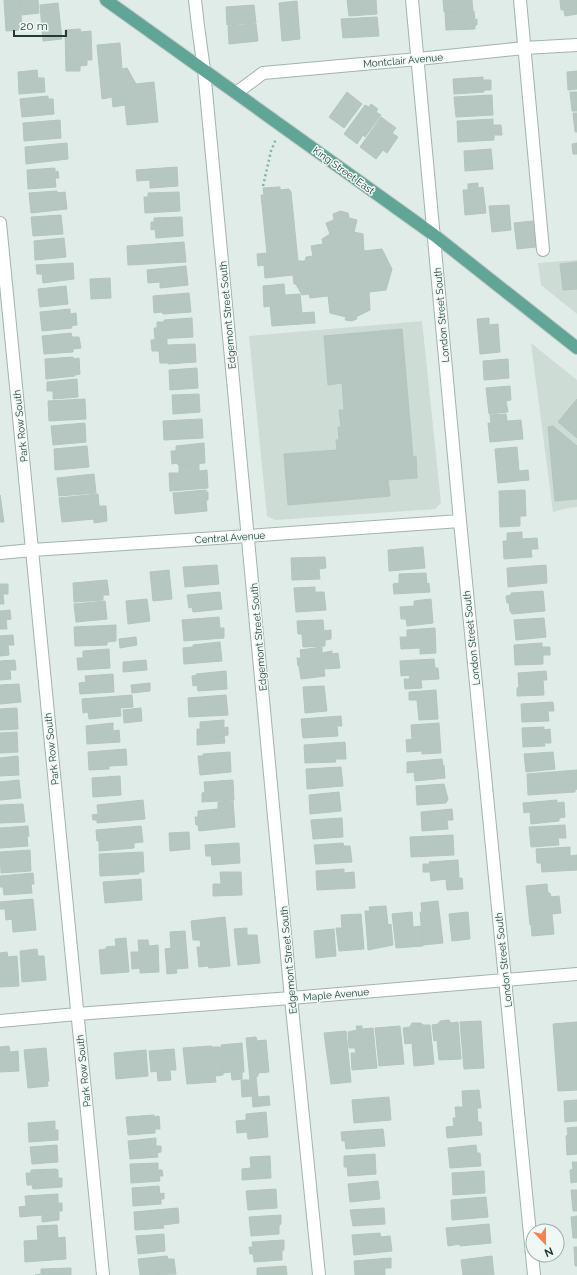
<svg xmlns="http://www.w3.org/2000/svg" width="577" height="1275" viewBox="0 0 577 1275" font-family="Raleway,sans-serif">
<rect width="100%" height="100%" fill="#e0ece7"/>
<path fill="#cedcd6" d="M577,260V314L541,285L538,263Z
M422,321L441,503L435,509L275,520L267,516L249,336Z
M531,343L577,380V507L568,508L553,512Z"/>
<path fill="#b5c7c0" stroke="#b2c6be" d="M4,0H20L22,30L6,31Z
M20,0H38L39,13L22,15Z
M347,0H376L377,14L349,16Z
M443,0H472L473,10L444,12Z
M560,0H577V14L565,16L564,10H561Z
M297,1L300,39L282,41L279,3Z
M58,3L62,39L43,41L40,5Z
M254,5L256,23L227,25L226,7Z
M474,11L475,20L477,19V25H475V29L446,30L445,12Z
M377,17L379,36L343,38L341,19Z
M256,24L258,41L229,44L228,26Z
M80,29L81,32L91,31L92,60H87V65L80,66V71H66L65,30Z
M120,43L122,69L127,68L136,84L154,82L158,122L127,125L125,105L113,107L112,97L102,99L97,45Z
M37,70L38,78H44L45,92L19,94L18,72Z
M577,71V89L568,90L567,72Z
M483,77V80H491V90H484V92L454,94L453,79Z
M347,92L362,104L344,128L329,117Z
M570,92H577V111H572Z
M492,95L493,115L456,117L454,97Z
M48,96V99H53L54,114L22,117L20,99Z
M371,104L378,109L376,112L381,115L365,137L363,135L357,144L344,134L365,105L369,107Z
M573,113H577V132H575Z
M381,117L396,128L392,133L398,137L387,153L383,150L376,159L360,147Z
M493,119V125H501L502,135H494V140L458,142L457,121Z
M60,120L61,138L24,141L23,123Z
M67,143L68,159L26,164L25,147Z
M577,143V154H573L572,144Z
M491,149L493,169L465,171L464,151Z
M177,167L178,186L150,188V180L137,181L136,170Z
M55,168V172L58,171L59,178H55L56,187L28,189L27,170Z
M478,183V188L483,187L486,213L465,215L463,190H468V184Z
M280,187V190L289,189L291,192L298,261H305L306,257L313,256L311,246L323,244L322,239L330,234L326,223L334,220L333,214L340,211L348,213L349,218L357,220L354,232L363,234L364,251L382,249L392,269L386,290L369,292L370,310L356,317L357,319L351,321L345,320L346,317L330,313L328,296L310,298L309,294L302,295L296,284H294L293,275L265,278L264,265L258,266L257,254L267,253L261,195H264L263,188Z
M57,191V193L65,192L67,209L31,213L29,193Z
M179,192L180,211L145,213L144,197H148V193Z
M509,205L511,230L492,232L489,206Z
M61,215L63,234L33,236L31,217Z
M182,217L183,236L156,238L155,229L151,230V222H154V218Z
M533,221L536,247L517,249L514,223Z
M64,238L66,257L35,260L34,241Z
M184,242L186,262L128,265L127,246Z
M577,262V289L563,290L560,264Z
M73,263L74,279L43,283L42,274H37L36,265Z
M186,266L188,285L160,288V282L148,283L147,270Z
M110,278L111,298L91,299L90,279Z
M284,284L285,295L300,294L302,313L314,312L315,323L272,326L270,306L264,307L263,286Z
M66,286L68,304L40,307L38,289Z
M189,293L191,312L163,314L162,312L154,313L153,296Z
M70,309V314L76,313L77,325L71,326L72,328L42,331L40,312Z
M192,318L193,337L155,339L154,328H157V322H164V320Z
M489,318V325L498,324L500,352L480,354L477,319Z
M402,329L413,457L416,456L417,478L388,480L390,496L288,505L284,454L337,450L336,440H339L338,427H341L339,410H344L342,383L328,385L324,336Z
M71,333L72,337H79L81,348L73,349V352L44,354L42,336Z
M167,339V345L195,344L196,362L168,364V363H160L159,351H152L151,340Z
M73,357L74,359L79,358L80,374L75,375V376L46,379L45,359Z
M508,359L509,378L484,380L483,361Z
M197,368L198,388L170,390L169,370Z
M77,379L78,397L53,399V391H47V382Z
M510,386L511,400L506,401L508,412L489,414L486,388Z
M199,394L200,412L173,414L172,395Z
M85,399L86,419L49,421L48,401Z
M577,399V438L558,422Z
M506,414L507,421L521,420L523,439L490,442L488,423H491L490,415Z
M202,419L203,438L164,440L163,421Z
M85,423L86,442L53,445L51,426Z
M553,426L577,446V499L555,501L548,427Z
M204,443L205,463L178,465L177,463L172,464L171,451H176V446Z
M87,446L89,467L55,470L54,449Z
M517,447L519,471L528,470L529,480L498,483L495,449Z
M199,464V471L207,470L208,488L170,491L169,473H179V465Z
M94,474L96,493L59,496L57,478Z
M206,490V492H208V500H206L207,511L175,514L173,493Z
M525,490L526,516H520V526L500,527L499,491Z
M98,494L99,506H106L107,521L94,523V519L62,522L59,498Z
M0,495L4,522H0Z
M522,532V539L537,538L538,549H531L532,557L504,559L503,541H507V533Z
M423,547L425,568L389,571L388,550Z
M325,557L326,568L319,569L320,579L292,580L291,558Z
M217,565L219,584L185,587L183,567Z
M546,565L547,583L508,587L507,568Z
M169,570L172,599L153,601L150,572Z
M426,573L427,584L429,583L430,592L394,594L393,584L399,583V574Z
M107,580L109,595H103V600L74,602L73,583Z
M0,584H8V594H3L4,604H0Z
M315,587V592H324L326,610L296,612L294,588Z
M543,591L545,611L512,614L510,611L509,603H507L506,596L511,595V593Z
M220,592L222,609L193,612L192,607L189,608L187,595Z
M147,599L150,621L128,624L126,601Z
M431,599L433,623L407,626L406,619H401L400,607L414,606V601Z
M105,601L107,619L76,622L74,604Z
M10,610L11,619L6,620L7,629H0V611Z
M219,617L220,628H224V638L184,641L182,620Z
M544,618L546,637L516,640L514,620Z
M323,620L324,631L331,630V639L325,640V646L303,647L302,634H298L297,621Z
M116,625V641L107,642V645L75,646L74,627Z
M435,628L436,653L420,654V648L401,649L400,637H407V630Z
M13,635L14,645H8L9,655L0,656V636Z
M136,637L137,645L120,648L119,639Z
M220,642L222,661L184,664L183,648L193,647V645Z
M542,643V647H550V655H543V664L515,665L514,645Z
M322,647V653L332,651V654L338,653L340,668L324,669L325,676L301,679L299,667L300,665L298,666L297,658H301L300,650Z
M109,649L110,668L78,670L77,658H83V651Z
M434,659L435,668H438L439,679L421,680L422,688L405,689L404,679H410L409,675L401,676L400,661Z
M15,660L16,670H10L11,679L0,680V661Z
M146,660L147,670L123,672V662Z
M226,671L227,689L198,691L197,685L193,686L192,676L197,675L196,674Z
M546,671L547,680H543L544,695L517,696V688L519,687L518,673Z
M113,674L114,692L80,694L79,683L86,682L85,676Z
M150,683V691L132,693L131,685Z
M19,684L21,702L0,704V685Z
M324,686L327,711L305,713L303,687Z
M436,690L438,719L419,720L417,700H409V692Z
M132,695L133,707L120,708L121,716L89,719L88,712L83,713L82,699Z
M226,695L228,715L189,717L188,698Z
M553,702L554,711H548L549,721L522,722L521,704Z
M17,708L18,729L0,730V709Z
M141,708L142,721L124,723L123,710Z
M341,716L342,726H337L338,736L303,738L301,719Z
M224,720V728L228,727V735L224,736L225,743L197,745V729H200V722Z
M113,723V731L119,730L120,742L87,744L86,726Z
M439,723L441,753L422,754V751L407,752L406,740L412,739L411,725Z
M544,727V730L550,729L551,743H544L545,746L523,747L522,728Z
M17,732L18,752L0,753V733Z
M345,742L346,759H335L336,762L305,763L304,745Z
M126,749L127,765L109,766V769L89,770L88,752Z
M230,752L231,772L200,775L198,756H203V754Z
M553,752L555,769L526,772L524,754Z
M18,756L19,775L0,776V758Z
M442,759L443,766L444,765L445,778L415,781L414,772L407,773V762Z
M341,767L343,786L307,789L306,769Z
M577,770V789L575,790V792L528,795L527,774Z
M120,776L121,795L93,797L92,778Z
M19,780L21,798L0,800V782Z
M233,780L234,800L202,802V793L205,792L204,782Z
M444,784L448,799L446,803L417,805L416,786Z
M339,792L341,811L310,814L309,795Z
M143,800L145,819L97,823V820H93L92,815L98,814L97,805Z
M557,800V803L564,802L565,817L559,818V821L531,824L530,812L524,813L523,803Z
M233,801L235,827L199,831L198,825H196L195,817H198V811L218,809V802Z
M23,804L25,822L0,823V805Z
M452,809L453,820H447L448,829L422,831L421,812Z
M342,818L343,837L313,839L311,820Z
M565,825L566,838H558L559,845L531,847L529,827Z
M28,826L29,836L27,837L28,846L0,848V828Z
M141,826L143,842L134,843V848L99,851V841H97L96,830Z
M189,832L190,849L170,851L169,833Z
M453,835L454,855L411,857L410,837Z
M239,843L240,863L212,865L211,856H206L205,845Z
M343,843L344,846H350L352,862L316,864L314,845Z
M570,847V856L577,855V870L542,872L541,863H537L536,849Z
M30,850L31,871L1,873L0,852Z
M143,852L144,872H139V874L100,876L99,854Z
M458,860L459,878H462L463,889L447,890L446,879L431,881L430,872H423V864H430L429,862Z
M344,869V873L354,872L355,888L317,890L316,871Z
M220,872H241L242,895L213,896V884H221Z
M33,873L34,884H31L32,893L4,895L3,887H0V876Z
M141,879L142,900L105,903L103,882Z
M547,884L548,893H550L551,897L559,896L561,913L552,914L554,934L532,936L531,924L530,925L526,886Z
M33,899L36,930L13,932L12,919L6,920L5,909H0V902Z
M438,901L443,943L423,945L420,912H422L421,903Z
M386,906L388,925L391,924L393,945L368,950L365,911H370L369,907Z
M412,912L413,927L421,926L423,946L396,948L392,914Z
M468,912L470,939L452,941L449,914Z
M361,914L364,949L339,951L336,928H342L341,915Z
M225,917L230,966L209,968L208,966L199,967L197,947H201L200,940H193L191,921Z
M247,928V935H257L260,963L238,965L234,929Z
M334,929L336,956L316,958L314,931Z
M185,931L188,968L176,969L177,973L167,974L165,949L171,948L170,932Z
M126,938L129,972L101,974L99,950L106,949V947L116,946L115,939Z
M138,940H148L149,946L158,945L159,972L140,973V968L132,969L131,952H139Z
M37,949L38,956H44L46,980L22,982L20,951Z
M7,952L8,957L17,956L19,986L0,987V953Z
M449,1020L451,1023L458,1022L461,1059L439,1060L437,1040L434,1041L432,1025L438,1024L440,1021Z
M481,1021L484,1068L464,1069L460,1022Z
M577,1022V1090L558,1091L553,1024Z
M412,1023H421L423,1025H430L434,1064L414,1066L412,1043L405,1044L403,1028L410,1027Z
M356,1026H362V1029L373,1028L377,1068L352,1070L351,1053H356L355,1048H349L348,1032L357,1030Z
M400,1026L404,1064L379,1066L375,1028Z
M346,1031L351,1082L331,1084L324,1033Z
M256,1037L257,1041L266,1040L269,1072L258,1073V1076L256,1077L258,1097L269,1096L270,1105L253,1107L252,1096L242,1097L241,1080H250L246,1038Z
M242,1043L244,1072H242V1079L232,1080L231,1072L223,1073L221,1045Z
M9,1046L10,1052L18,1051L19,1071L0,1072V1047Z
M211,1046L212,1047H220L223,1075L215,1076L216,1082L187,1084L183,1048Z
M46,1048L49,1081H47L48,1086L28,1088L24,1050Z
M174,1049L176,1070H170L171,1080L158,1081L157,1071L151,1072L149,1051Z
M146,1050L148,1076L116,1079L114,1053Z
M479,1090L481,1108H477L478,1122H481L482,1135L447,1138L446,1127L454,1126L453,1118H456L455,1107H463L462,1091Z
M389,1097L391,1120L354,1123L352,1100Z
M577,1100V1121L565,1122L564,1101Z
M266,1112L268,1137L248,1139L247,1132L237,1133L236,1121L246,1120V1114Z
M154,1115V1117L159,1116L160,1129H155V1133L128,1135L126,1117Z
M55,1121V1130H58V1140L29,1142L28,1123Z
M577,1127V1154L567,1155L566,1136L568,1135L567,1128Z
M383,1129L385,1146L346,1149L345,1141H342L341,1132Z
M156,1138V1146H161V1152L157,1153L158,1157L130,1159L128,1141Z
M57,1145L58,1162L32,1164L30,1147Z
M476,1145L477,1153H480L481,1166L450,1168L448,1148Z
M375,1154L376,1174L348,1176L347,1167H344V1156Z
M270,1156L271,1178L242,1180V1169L251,1168L250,1157Z
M572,1162H577V1182L571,1183L570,1170L573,1169Z
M158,1163V1170H162L163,1176H159L160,1181L131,1183L130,1164Z
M56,1169L58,1170V1178H62V1187L33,1189L32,1185H27L26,1173H31V1170Z
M484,1171L485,1193L453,1195L452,1173Z
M378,1181L380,1199L350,1202L348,1184Z
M159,1186L160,1194L164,1193V1199H161V1204L133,1206L132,1188Z
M276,1189L277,1208L248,1210L246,1191Z
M571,1190H577V1211H573Z
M58,1194V1203H62V1211H59V1220L42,1222V1215L20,1217L19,1207L26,1206L25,1196Z
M486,1197L488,1217L452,1220L451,1200Z
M178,1208L179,1223L163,1225L164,1228L135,1230L134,1212Z
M384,1208L385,1224L353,1226L350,1210Z
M281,1215V1224L279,1225V1234L251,1236L249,1217Z
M577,1216V1238H573L571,1217Z
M489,1224L491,1243L460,1246V1244L448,1246L446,1228Z
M57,1225L58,1238L65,1237L66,1259L25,1262L24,1241L38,1240L37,1226Z
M380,1233L381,1237L390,1236L392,1251L354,1255L352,1235Z
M164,1234L165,1251L138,1254L136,1236Z
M284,1240V1250H282V1260L254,1262L253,1254H250L249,1247H253L252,1242Z
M574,1247H577V1266H575Z
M167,1256L168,1259H174L176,1274L140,1275L138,1259Z
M492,1256L494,1275H463L461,1260Z
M391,1258V1268H385V1275H355L354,1261Z
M286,1266L287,1275H257V1268Z
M71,1268V1275H35L41,1274V1269Z"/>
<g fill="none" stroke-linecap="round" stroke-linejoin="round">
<g stroke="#a2b4ae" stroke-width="14">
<path id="minor" d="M195,0L198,26L204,70L291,998L319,1275
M412,0L460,521L534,1275
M520,0L543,250
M236,93L263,73L418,59L524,48L577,45
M0,223L103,1275
M0,553L32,550L248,536L460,521
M0,1021L77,1014L291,998L577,974"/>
</g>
<g stroke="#c0c9c7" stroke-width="14">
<path id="major" d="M106,0L434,235L577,348"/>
</g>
<path stroke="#7eb2a4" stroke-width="2.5" stroke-dasharray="2 3" stroke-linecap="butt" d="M263,186L271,151L276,139"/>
<use href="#minor" stroke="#fff" stroke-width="12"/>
<use href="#major" stroke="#61a596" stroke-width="12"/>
</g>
<g text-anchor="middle" stroke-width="3" stroke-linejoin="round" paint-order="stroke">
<g font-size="10" fill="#1f3d36" stroke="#f0f8f5">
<text transform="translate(403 60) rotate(-5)" y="4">Montclair Avenue</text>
<text transform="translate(344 170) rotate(36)" y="4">King Street East</text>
<text transform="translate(227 315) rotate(-95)" y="4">Edgemont Street South</text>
<text transform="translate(441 315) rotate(-95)" y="4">London Street South</text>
<text transform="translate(20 426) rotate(-96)" y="4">Park Row South</text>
<text transform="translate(230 537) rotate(-4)" y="4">Central Avenue</text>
<text transform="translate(258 637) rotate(-95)" y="4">Edgemont Street South</text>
<text transform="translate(471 638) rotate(-96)" y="4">London Street South</text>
<text transform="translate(51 749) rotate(-96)" y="4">Park Row South</text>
<text transform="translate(288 960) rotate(-95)" y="4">Edgemont Street South</text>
<text transform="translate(503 960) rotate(-96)" y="4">London Street South</text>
<text transform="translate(336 994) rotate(-5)" y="4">Maple Avenue</text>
<text transform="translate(83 1071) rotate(-96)" y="4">Park Row South</text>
</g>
</g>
<g transform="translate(545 1243) rotate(158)"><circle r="19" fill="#f0f8f5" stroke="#9cada9"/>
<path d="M0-3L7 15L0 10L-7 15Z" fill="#fc804e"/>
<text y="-6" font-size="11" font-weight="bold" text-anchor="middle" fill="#1f3d36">N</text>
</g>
<path d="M14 30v6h52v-6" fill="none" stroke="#1f3d36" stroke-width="2"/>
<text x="20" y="30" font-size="12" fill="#1f3d36" stroke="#f0f8f5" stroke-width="3" paint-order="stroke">20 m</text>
</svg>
